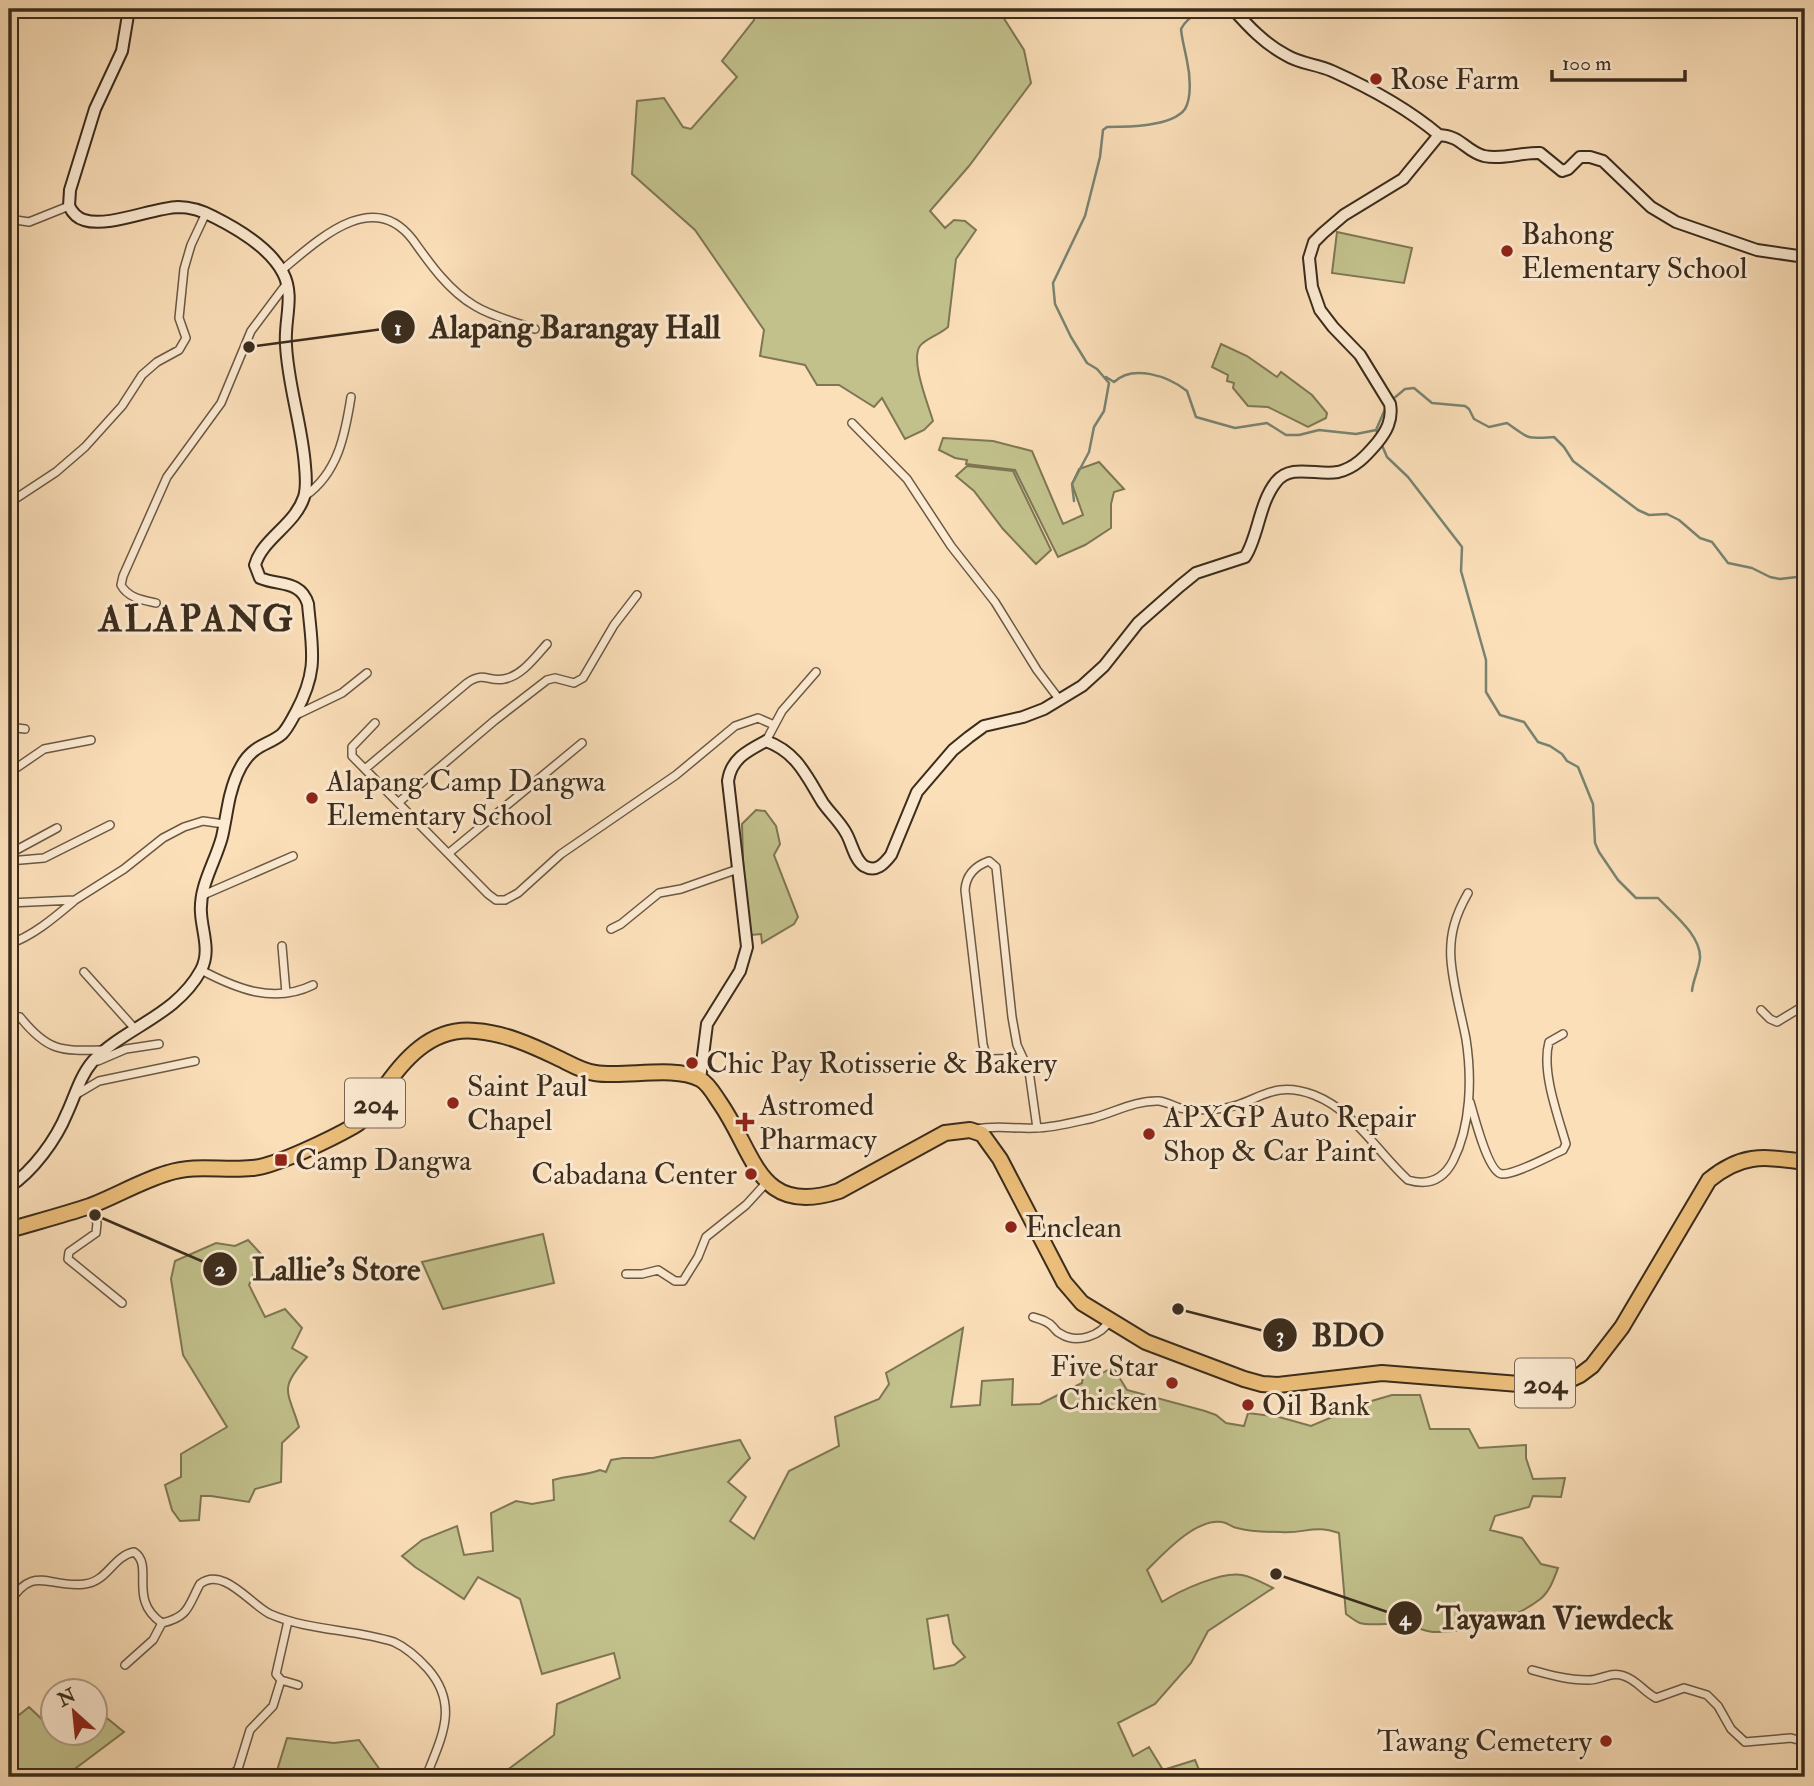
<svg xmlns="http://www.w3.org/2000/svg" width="1814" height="1786" viewBox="0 0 1814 1786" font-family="'IM FELL Double Pica',serif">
<rect width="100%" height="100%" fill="#fbdfb9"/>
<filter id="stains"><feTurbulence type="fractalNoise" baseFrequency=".00286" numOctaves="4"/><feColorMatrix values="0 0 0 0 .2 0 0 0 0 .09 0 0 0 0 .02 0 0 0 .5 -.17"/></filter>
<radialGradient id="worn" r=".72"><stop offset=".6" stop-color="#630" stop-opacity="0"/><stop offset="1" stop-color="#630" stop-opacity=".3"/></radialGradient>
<path fill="#c2c18c" stroke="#7e7654" stroke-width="2" fill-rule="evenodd" d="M755,9H782L798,16L807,9H998L1024,50L1031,83L969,166L930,211L945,228L954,220L965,221L976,230L956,259L948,327C939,335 925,339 920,346C910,360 928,404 933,421L924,430L905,439L882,398L874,407L839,385H817L805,365L760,356L764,330L695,230L632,174L637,101L664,98L683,127L691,129L737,77L722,61L754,20Z
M1337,232L1412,248L1404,283L1332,273Z
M1221,344L1247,356L1277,377L1281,372L1312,395L1327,413L1326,418L1308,427L1268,407L1248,406L1233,388L1234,383L1227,381L1228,375L1212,367Z
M943,438L993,441L1032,451L1063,524L1083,515L1072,484L1079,469L1099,462L1124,489L1114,492L1111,504V528L1085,545L1058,557L1015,470L966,464L967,460L955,458L939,450Z
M967,466L1013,471L1051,550L1036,564L1003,529L974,491L956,476Z
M756,810L765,811L776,826L780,844L774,855L798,917L794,924L762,943L761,934L751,935L744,894L742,824Z
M543,1234L554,1283L443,1309L422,1262Z
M248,1240L262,1255L249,1285L265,1317L285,1309L302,1328L292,1348L307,1357C279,1389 287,1389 299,1427L282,1443L281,1482L255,1489L249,1502L211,1496H201L199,1520L180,1521L172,1510L165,1485L181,1477V1454L227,1427L183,1355L171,1279L175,1261L216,1243L235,1246Z
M963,1328L951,1407L980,1405L982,1381L1013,1379L1012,1405L1040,1404L1082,1383L1084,1369L1099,1375L1113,1367L1127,1390L1205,1411L1216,1415L1226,1423L1244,1426L1248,1413L1279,1417L1311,1426L1368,1402L1392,1395H1420L1430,1429H1469L1479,1448L1526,1445V1458L1533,1479L1565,1478L1561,1497L1533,1496L1529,1507L1495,1516L1490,1530L1522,1538L1541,1564L1558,1568C1554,1579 1549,1593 1539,1600C1511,1621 1468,1633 1433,1632C1422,1631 1413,1625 1402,1624C1392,1623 1367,1626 1360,1623C1355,1621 1350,1617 1346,1614L1339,1533C1313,1524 1305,1534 1281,1532C1267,1532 1251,1532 1237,1528C1232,1527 1228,1523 1222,1522C1196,1518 1164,1553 1147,1570L1162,1602C1179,1591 1222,1571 1242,1575C1253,1577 1263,1583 1273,1588L1208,1631L1191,1663L1155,1704L1118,1723L1133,1756L1149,1747L1163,1770L1195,1760L1202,1777H498L554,1735L557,1704L620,1678L614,1653L542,1674L520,1599L478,1577L464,1599L415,1567L402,1556L422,1540L457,1526L464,1555L493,1551L491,1513L516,1501L532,1504L554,1500L553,1480C569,1475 585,1476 600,1470L606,1472L611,1460L623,1458H653L740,1440L750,1458L728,1482L746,1497L730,1521L754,1539L789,1471L839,1446L835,1417L879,1399L889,1384L886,1373ZM948,1615L953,1643L965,1657L954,1665L934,1669L927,1619Z
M29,1707L48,1725L52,1721V1734H94L95,1719L103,1715L124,1732L64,1777H9V1723Z
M287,1738L334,1743L359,1740L385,1777H275Z"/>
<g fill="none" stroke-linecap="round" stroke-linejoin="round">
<path stroke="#788371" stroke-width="2.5" d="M1106,377L1114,382C1133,364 1168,376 1187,391L1196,417L1235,428L1267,423L1286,435H1299L1319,430L1356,434L1376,430L1379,436
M1393,399L1405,389L1414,388L1432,403L1465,406L1469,409L1474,419L1489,427L1507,423C1530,439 1524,439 1554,437L1564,447L1573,461L1638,510L1649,515L1667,514L1679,520L1700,538L1712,542L1728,563L1752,568L1770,577L1780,579L1805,576
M1376,430L1386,407
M1381,443L1387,457L1408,477L1462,547L1461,571L1486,660V692L1500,715L1524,722L1538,742L1550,746L1562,754L1567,761L1578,767L1593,804L1595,843L1599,852L1618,880L1636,898H1658C1672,913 1701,935 1700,958C1699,969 1693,980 1692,991
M1074,501L1072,484L1089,452L1094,427L1104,411L1109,383L1097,369L1087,363L1071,337L1055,304L1053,283L1085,216L1100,157L1103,130L1107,127C1126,127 1172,127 1185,109C1192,97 1190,74 1187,61C1185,50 1182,40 1181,29C1192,9 1210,12 1229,9"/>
<g stroke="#6b5943" stroke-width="10">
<path id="street" d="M9,219L29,222L69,206
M282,270C318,240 373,187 413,240C430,264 449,291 475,306C493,317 516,322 535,329
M852,423L907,479L951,546L995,602L1037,670L1059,699
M305,496C338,473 345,435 351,397
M9,503L56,472L85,447L122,406L142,375L157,362L179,350L186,338L179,318L184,269L191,245L206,213
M156,603C143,600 128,598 121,585L123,576L167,477L221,403L251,331L287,283
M294,716L342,693L367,673
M375,723L352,747V756L488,894L496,900H505L518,893L561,854L676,775L735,726L758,718L774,725
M9,727L25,729
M766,741L782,711L816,672
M365,769L467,683C484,671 488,682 504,679C522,676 536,656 547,644
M9,773L44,749L91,740
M399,802L494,721L547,680L555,678L574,683L583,678L614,625L637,595
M449,853L582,743
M9,854L57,828
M9,861L44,858L110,825
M201,896L293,856
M9,903L75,900L124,869L163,838L184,827L203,821L224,824
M611,929L621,924L659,893L681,889L738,869
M9,944C33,936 55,917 74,901
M282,946L286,993
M201,970C237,989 274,1004 313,985
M84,972L136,1030
M1761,1010L1770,1019L1777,1022L1805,1005
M20,1017C48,1052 61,1051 104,1050
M1022,1058L991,1059L985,1052L983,1044L965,890C966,875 975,866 989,861L996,867L1012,1017L1017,1045L1029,1071L1037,1128
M98,1061L126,1049L159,1044
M77,1094L99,1081L195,1061
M1470,1102C1474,1115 1488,1173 1502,1174C1517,1174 1549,1156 1563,1150L1566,1144C1558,1116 1541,1071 1549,1042L1563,1034
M977,1129C996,1125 1016,1129 1035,1128C1053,1128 1075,1122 1093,1118C1115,1112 1136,1100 1159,1101C1167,1102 1173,1106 1180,1108C1190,1110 1206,1110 1217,1109C1257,1106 1268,1078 1314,1095C1355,1111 1377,1152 1408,1180C1428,1186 1443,1180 1453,1161C1471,1126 1472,1078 1466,1039C1461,1013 1453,986 1451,960C1449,934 1456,914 1468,893
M90,1206L97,1223L96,1233L69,1252L68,1259L122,1303
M626,1274H642L658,1270L675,1281H683L698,1257L706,1237L746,1205L767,1182
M1033,1317C1040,1319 1048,1321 1053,1327C1057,1331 1055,1331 1061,1334C1077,1344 1101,1336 1110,1320
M9,1603C34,1563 49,1589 85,1584C108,1581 113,1556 134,1552C155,1566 127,1599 162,1623C189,1617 188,1606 200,1584C223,1566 250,1604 270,1614C309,1631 354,1629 394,1642C407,1648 418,1658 428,1669C460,1706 441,1738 426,1777
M288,1621L276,1674L281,1680L298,1685
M125,1665L153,1640L162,1623
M1532,1670C1550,1675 1568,1680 1587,1680C1600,1681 1610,1671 1624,1676C1637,1680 1644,1692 1656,1698L1684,1688L1707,1695L1718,1706L1731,1729L1745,1742L1791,1738L1805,1742
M230,1777L238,1769L250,1730L273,1706L281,1680"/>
</g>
<g stroke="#3b2c1c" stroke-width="14">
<path id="secondary" d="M1233,9C1248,26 1265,44 1286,55C1300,64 1317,64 1332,71C1370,88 1407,108 1439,135
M1439,135C1462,136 1465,151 1484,156C1503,160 1522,152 1540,153L1562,171L1568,169L1580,157H1590L1603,161L1651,207L1676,222L1757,250L1805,257
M700,1079L707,1024L740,971L747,947L728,781C731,759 747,751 766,741C797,752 807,777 823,803C830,813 840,822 846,833C852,843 854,859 864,866C876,873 884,864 891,855L917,792L953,750L969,737L984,726L1023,717L1044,709L1082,686L1104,666L1138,623L1180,586L1196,573L1245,557C1258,538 1259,503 1276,482C1291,463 1317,476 1338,472C1355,468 1366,456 1377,443C1386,432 1393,420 1390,404L1360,355L1333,327L1320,310L1312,287L1309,258L1314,242L1323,233L1344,215L1403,179L1439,135
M9,1187C33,1171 56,1140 67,1113C75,1096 80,1076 93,1061C125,1027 176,1016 201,970C211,951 202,932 201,913C199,886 215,863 222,837C225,824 227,809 230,796C234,780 241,760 255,750C263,744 274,741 282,734C288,728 292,719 296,712C319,669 312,650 308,604C301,580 279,586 260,578L255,565C262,539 295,525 304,497C307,487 306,476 305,466C302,425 288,386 286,345C284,320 295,296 283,273C270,248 238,229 214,217C203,211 190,207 178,207C152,208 108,228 84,220C77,218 72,212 69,206L70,190L95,109L122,51L129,9"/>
</g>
<g stroke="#3b2c1c" stroke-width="18">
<path id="highway" d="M9,1230C36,1222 63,1215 90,1206C116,1196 141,1181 168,1173C195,1164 224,1171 252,1168C274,1167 333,1138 354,1126C366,1119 373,1106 380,1094C402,1061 431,1026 476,1031C504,1033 531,1045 556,1057C569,1063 581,1071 595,1073C625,1078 673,1065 700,1079C709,1084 715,1096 720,1103C756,1155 758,1217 839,1191L945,1133L970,1130L982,1134L1000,1159L1064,1282L1082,1303L1146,1342L1244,1379L1262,1384L1278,1385L1382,1373L1519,1384L1565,1382L1580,1375L1592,1366L1622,1327L1709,1180C1743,1152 1765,1157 1805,1162"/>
</g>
<use href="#street" stroke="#fcead2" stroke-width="7"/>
<use href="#secondary" stroke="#fcead2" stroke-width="10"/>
<use href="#highway" stroke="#eec07c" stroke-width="14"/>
</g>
<g fill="#8f2418" stroke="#fcead2" stroke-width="2.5">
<circle cx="1376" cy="79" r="7"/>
<circle cx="1507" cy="251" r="7"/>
<circle cx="312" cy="798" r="7"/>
<circle cx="692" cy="1063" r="7"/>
<circle cx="453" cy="1103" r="7"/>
<path d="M741.5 1111.5h7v7h7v7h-7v7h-7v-7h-7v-7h7z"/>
<circle cx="1149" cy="1134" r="7"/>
<rect x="274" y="1153" width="14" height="14" rx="3.5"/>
<circle cx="751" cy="1174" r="7"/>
<circle cx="1011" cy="1227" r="7"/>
<circle cx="1172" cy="1383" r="7"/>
<circle cx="1248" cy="1405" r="7"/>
<circle cx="1606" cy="1741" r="7"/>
</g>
<g text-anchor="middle" stroke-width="6" stroke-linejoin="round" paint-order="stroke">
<g fill="#fcead2" stroke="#756553" stroke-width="2">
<rect x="345" y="1078.5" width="60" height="49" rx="5"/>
<rect x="1515" y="1358.5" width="60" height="49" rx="5"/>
</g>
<g font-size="28" font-weight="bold" fill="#3b2c1c">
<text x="375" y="1113">204</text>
<text x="1545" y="1393">204</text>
</g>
<g font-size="30" fill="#3b2c1c" stroke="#fcead2" text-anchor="start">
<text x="1390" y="89">Rose Farm</text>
<text x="1521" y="244">Bahong<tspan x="1521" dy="34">Elementary School</tspan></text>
<text x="326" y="791">Alapang Camp Dangwa<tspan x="326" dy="34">Elementary School</tspan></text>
<text x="706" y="1073">Chic Pay Rotisserie &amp; Bakery</text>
<text x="467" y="1096">Saint Paul<tspan x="467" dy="34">Chapel</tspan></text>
<text x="759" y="1115">Astromed<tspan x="759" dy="34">Pharmacy</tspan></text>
<text x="1163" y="1127">APXGP Auto Repair<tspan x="1163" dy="34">Shop &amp; Car Paint</tspan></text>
<text x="295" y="1170">Camp Dangwa</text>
<text x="737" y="1184" text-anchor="end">Cabadana Center</text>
<text x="1025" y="1237">Enclean</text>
<text x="1158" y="1376" text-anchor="end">Five Star<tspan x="1158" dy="34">Chicken</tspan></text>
<text x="1262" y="1415">Oil Bank</text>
<text x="1592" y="1751" text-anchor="end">Tawang Cemetery</text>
</g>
<g font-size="37" font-weight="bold" letter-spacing="2" fill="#3b2c1c" stroke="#fcead2">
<text x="197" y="631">ALAPANG</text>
</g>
</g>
<path fill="none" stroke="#3b2c1c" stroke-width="2.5" d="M249 347L398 327M95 1215L220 1269M1178 1309L1280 1335M1276 1574L1405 1618"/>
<g fill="#3b2c1c" stroke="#fcead2" stroke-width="2.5">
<circle cx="249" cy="347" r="7"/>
<circle cx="95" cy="1215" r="7"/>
<circle cx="1178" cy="1309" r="7"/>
<circle cx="1276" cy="1574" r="7"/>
<circle cx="398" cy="327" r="18"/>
<circle cx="220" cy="1269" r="18"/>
<circle cx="1280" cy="1335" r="18"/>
<circle cx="1405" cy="1618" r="18"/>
</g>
<g font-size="21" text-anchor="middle" font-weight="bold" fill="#fff">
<text x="398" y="335">1</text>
<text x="220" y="1276">2</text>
<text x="1280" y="1342">3</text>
<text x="1405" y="1625">4</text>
</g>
<g font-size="32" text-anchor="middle" font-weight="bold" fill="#3b2c1c" stroke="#fcead2" stroke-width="6" stroke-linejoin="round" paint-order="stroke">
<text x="575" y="338">Alapang Barangay Hall</text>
<text x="336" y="1280">Lallie's Store</text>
<text x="1348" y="1346">BDO</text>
<text x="1555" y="1629">Tayawan Viewdeck</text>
</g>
<rect width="1814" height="1786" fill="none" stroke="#fbdfb9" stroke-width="35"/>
<rect x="10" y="10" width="1793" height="1765" fill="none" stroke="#3b2c1c" stroke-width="3.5"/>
<rect x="18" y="18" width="1779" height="1751" fill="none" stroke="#3b2c1c" stroke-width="2"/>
<g transform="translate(74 1712) rotate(333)"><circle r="33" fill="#fcead2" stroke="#af9e89" stroke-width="2"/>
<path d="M0-5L12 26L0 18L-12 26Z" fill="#8f2418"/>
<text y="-10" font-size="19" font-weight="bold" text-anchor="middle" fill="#3b2c1c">N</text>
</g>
<path d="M1552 70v10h133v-10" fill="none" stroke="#3b2c1c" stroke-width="3.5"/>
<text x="1562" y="70" font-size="21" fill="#3b2c1c" stroke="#fcead2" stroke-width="5" paint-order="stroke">100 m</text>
<rect width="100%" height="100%" filter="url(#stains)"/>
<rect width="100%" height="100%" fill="url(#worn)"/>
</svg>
